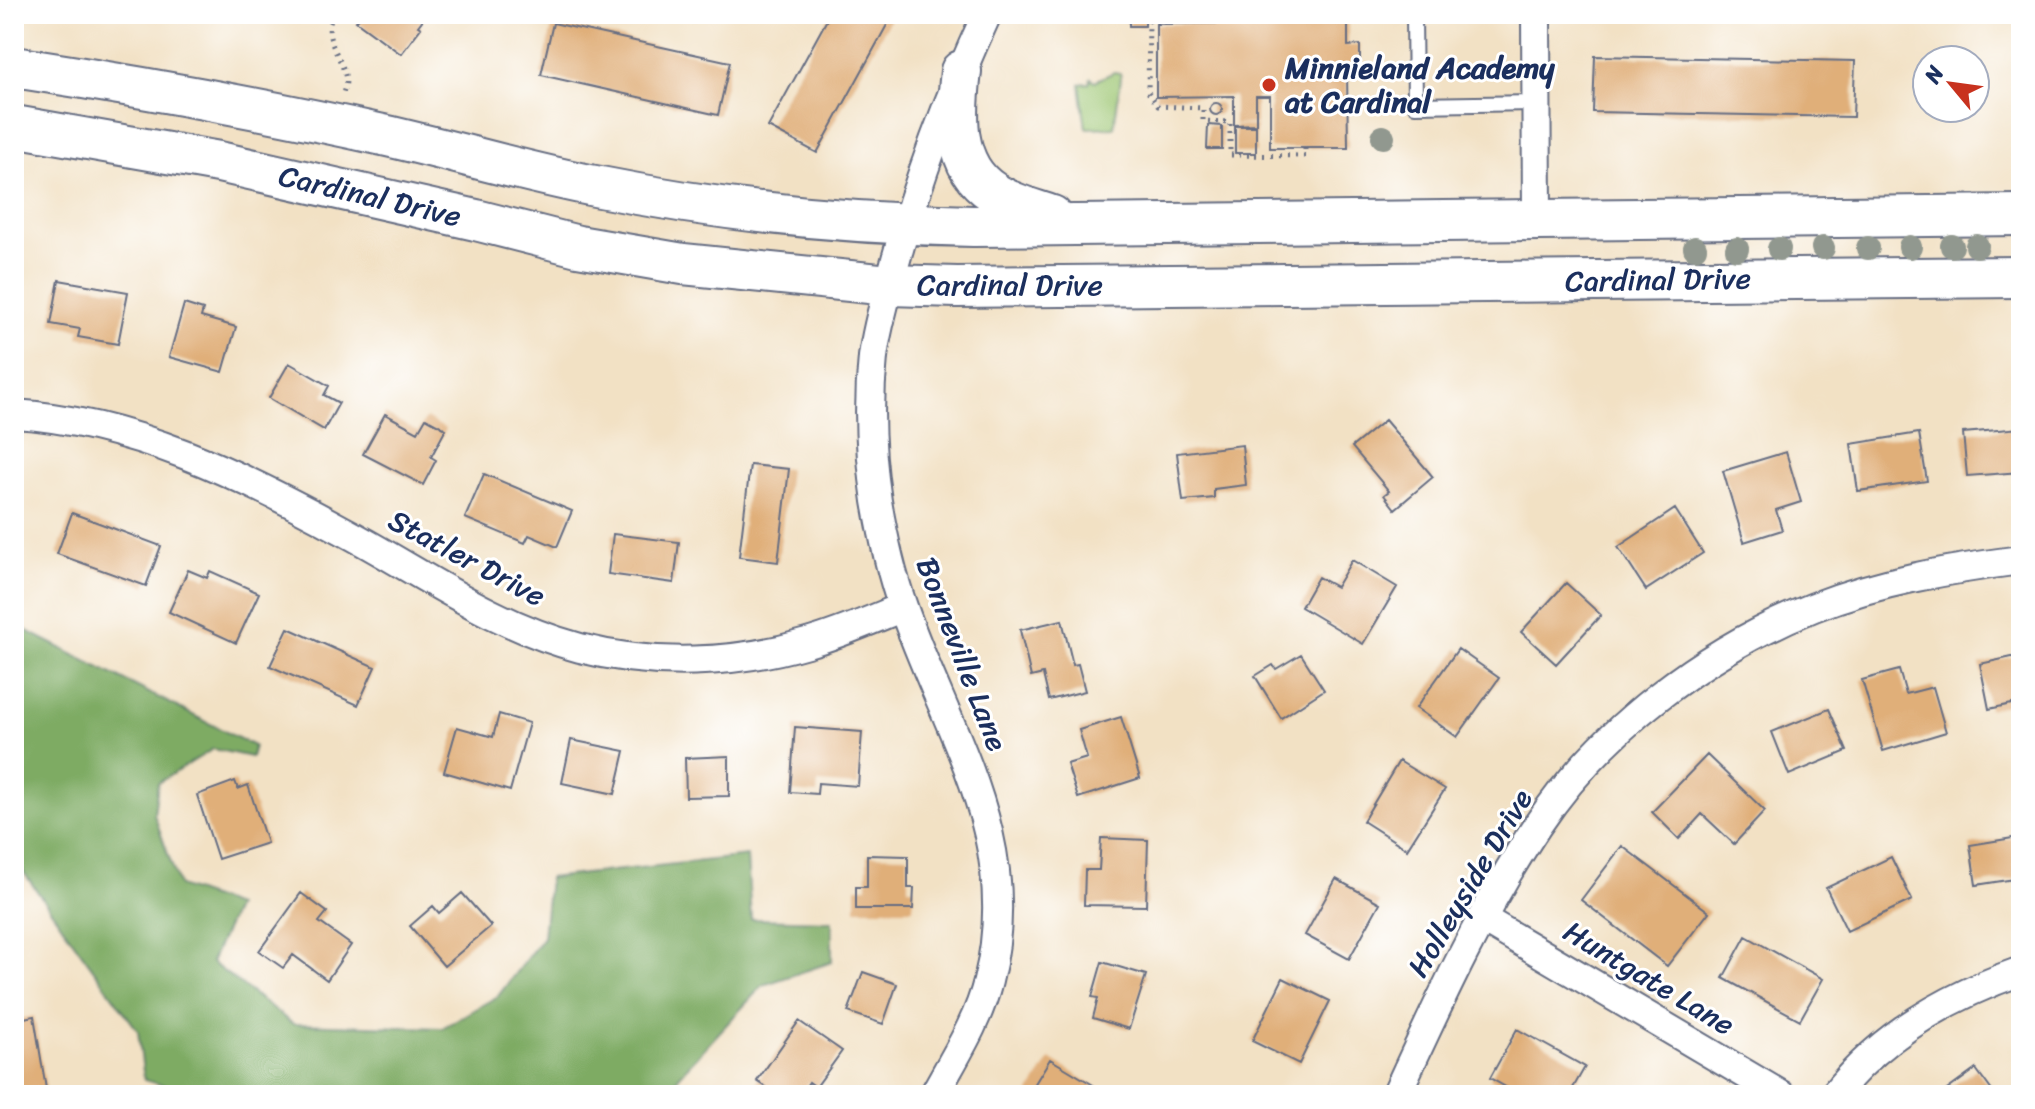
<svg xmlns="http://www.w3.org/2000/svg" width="2035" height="1109" viewBox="0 0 2035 1109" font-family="Sriracha,sans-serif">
<rect width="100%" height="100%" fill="#fff"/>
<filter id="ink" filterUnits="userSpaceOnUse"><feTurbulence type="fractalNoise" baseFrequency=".0125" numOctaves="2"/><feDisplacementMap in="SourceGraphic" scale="16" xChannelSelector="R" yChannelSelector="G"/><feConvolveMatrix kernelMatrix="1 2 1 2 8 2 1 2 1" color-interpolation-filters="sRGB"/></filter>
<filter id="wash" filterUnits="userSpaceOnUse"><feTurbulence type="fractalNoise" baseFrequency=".006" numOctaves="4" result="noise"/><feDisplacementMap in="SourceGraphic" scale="32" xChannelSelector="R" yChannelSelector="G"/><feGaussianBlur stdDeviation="1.8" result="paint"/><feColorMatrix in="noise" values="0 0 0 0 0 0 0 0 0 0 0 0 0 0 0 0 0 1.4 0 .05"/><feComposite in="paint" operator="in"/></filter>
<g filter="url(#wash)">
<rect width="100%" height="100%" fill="#f2e1c4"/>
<path fill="#9dc672" stroke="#5c7a68" stroke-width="2" d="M1114,72L1120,73L1121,78L1114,127L1086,128L1080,84L1089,83L1091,78L1095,81Z"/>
<path fill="#7eab64" stroke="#4c6d61" stroke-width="2" d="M14,622L19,627L254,746L251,757L213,749L158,783L154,814L179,886L236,906L211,962L293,1024L442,1028L498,996L543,937L549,878L747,856L751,919L832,921V962L763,985L679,1076L667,1095H201L144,1080L138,1031L14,859Z"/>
<g id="blocks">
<path fill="#e0af79" d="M362,14H427L418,26L421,28L401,54L356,21Z
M830,14H893L817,153L768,127Z
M1129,14H1145V26H1129Z
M1348,22V46L1360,45V70H1347L1348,148H1270V96H1256V124L1234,125V96L1156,97V24Z
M553,23L730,62L718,115L541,75Z
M1595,56L1855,61L1853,117L1593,112Z
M1210 109a6 6 0 1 1 12 0a6 6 0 1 1-12 0Z
M1208,125L1222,126V149H1207Z
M1235,126H1256V153H1235Z
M59,280L128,292L118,344L78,337L80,329L51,324Z
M184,304L203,310L201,317L236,327L223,372L169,357Z
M289,363L329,386L324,395L339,403L324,430L269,398Z
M385,414L418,432L426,418L446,429L431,457L436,460L423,485L363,454Z
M1385,420L1433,477L1395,509L1384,495L1389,491L1352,447Z
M2021,428V472L1967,476L1963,433Z
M1919,433L1927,481L1858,491L1851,444Z
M1242,445L1246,485L1214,489V498L1183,501L1177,453Z
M1786,452L1801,502L1776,510L1782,530L1744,542L1723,471Z
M750,465L789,469L778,562L739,557Z
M484,474L572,511L557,547L529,535L525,543L465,518Z
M1675,509L1703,553L1646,590L1618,547Z
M72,513L161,546L146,586L57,554Z
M613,534L679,542L674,583L608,574Z
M1352,560L1397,587L1363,644L1301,607L1318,577L1336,587Z
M188,570L207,578L210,571L259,593L236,643L169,612Z
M1566,583L1601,615L1556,664L1521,632Z
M1062,620L1073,665L1078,664L1085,691L1049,700L1043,674L1031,677L1020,630Z
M288,628L375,667L358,705L270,666Z
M1458,649L1499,678L1457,737L1416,708Z
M1301,654L1324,690L1281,718L1255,676L1273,665L1276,669Z
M2021,655V702L1989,709L1980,664Z
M1899,670L1906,694L1933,687L1946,732L1883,751L1862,680Z
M1829,709L1847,751L1789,775L1772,732Z
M499,714L529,723L510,791L444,772L457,727L493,737Z
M1121,717L1140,778L1078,798L1067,764L1087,758L1079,730Z
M795,727L862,732L858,786L818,783L817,794L790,792Z
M571,740L625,751L615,794L562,783Z
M1707,755L1765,811L1734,844L1702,814L1679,839L1652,812Z
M729,756V796L686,797L685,758Z
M1399,761L1445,789L1407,849L1363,821Z
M235,781L238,789L248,785L267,843L218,859L197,795Z
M2019,837L2021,878L1976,885L1970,845Z
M1101,838L1148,840L1146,906L1084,905L1085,870H1099Z
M1622,846L1709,912L1667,966L1581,900Z
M867,855L908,856V888H914L913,909H856V887H867Z
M1891,857L1912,900L1847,931L1826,888Z
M1336,879L1380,903L1349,959L1305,935Z
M301,893L327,912L319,922L351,945L327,980L293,955L283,968L259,951Z
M462,893L491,926L444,966L410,926L433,906L439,913Z
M1746,936L1823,979L1800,1020L1723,978Z
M1102,962L1146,975L1129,1029L1093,1018L1098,998L1092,997Z
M863,972L897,984L883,1024L848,1012Z
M1283,978L1330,1001L1299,1064L1252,1041Z
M34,1016L47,1095H14V1020Z
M799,1021L842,1051L816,1087L809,1082L800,1095H778L757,1081Z
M1517,1029L1585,1067L1569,1095H1520L1490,1078Z
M1050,1059L1095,1086L1090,1095H1028Z
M1976,1069L1995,1095H1940Z"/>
</g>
</g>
<g filter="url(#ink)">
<use href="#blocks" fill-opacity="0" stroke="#666d82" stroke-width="2"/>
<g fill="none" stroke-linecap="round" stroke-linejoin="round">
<g stroke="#666d82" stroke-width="18">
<path id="lane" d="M1414,14L1415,105L1536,103"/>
</g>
<g stroke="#666d82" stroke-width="32">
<path id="street" d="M1536,14L1537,219
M14,414C131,421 241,475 342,530C421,572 492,625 580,648C653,667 735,664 807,643C840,634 871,620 903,607
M1483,919L1781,1095
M934,1095C954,1058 978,1022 988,981C1024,839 947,734 903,607C891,573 883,536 877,501C870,455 868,403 873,357C877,325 887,293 895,263C919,175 949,96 987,14
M1396,1095C1438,1004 1481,910 1537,826C1602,728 1706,650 1814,607C1880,581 1951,569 2021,560
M1834,1095C1881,1035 1950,996 2021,971"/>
</g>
<g stroke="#666d82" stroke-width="44">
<path id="secondary" d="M14,67C138,86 260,108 383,135C454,151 523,172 595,186C720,211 846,224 973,226L2021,215
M961,71C956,113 952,166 993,192C1010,204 1032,209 1052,216
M14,126L219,162L476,220L578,246L683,264L889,285L957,287L2021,277"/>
</g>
<path stroke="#666d82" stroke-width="5" stroke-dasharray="2 6" stroke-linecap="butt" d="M334,14C319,39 344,56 346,81C346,85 344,89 343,94
M1305,148V156L1230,155V122L1203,121V108L1158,106L1148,92L1149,21L1391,19"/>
<use href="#lane" stroke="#fff" stroke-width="14"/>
<use href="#street" stroke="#fff" stroke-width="28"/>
<use href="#secondary" stroke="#fff" stroke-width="40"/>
</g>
<g fill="#91988f">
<circle cx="1383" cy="137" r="12"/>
<circle cx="1952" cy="246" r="12"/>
<circle cx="1977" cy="246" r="12"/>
<circle cx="1910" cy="247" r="12"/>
<circle cx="1695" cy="248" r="12"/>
<circle cx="1823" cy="248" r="12"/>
<circle cx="1868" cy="248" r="12"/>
<circle cx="1737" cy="249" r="12"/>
<circle cx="1779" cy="249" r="12"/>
</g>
</g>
<circle fill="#c8321e" stroke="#fff" stroke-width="3" cx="1269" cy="85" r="8"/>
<g text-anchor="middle" stroke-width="6" stroke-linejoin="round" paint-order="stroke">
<g font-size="30" font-weight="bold" fill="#1b2f5e" stroke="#fff" text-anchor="start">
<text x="1285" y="78">Minnieland Academy<tspan x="1285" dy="34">at Cardinal</tspan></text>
</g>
<g font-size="30" fill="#1b2f5e" stroke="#fff">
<text transform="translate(370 196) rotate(13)" y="10">Cardinal Drive</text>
<text transform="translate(1658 280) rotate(-1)" y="10">Cardinal Drive</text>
<text x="1010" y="295">Cardinal Drive</text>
<text transform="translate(467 558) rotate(28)" y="10">Statler Drive</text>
<text transform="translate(962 654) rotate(69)" y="10">Bonneville Lane</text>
<text transform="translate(1470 883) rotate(-59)" y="10">Holleyside Drive</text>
<text transform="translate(1649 978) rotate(31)" y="10">Huntgate Lane</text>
</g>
</g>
<rect width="2035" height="1109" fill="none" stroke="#fff" stroke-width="48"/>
<g transform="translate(1951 84) rotate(299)"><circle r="38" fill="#ffffff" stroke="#a4acbf" stroke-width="2"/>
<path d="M0-6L14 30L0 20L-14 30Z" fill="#c8321e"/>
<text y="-12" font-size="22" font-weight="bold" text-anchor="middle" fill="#1b2f5e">N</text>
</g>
</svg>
